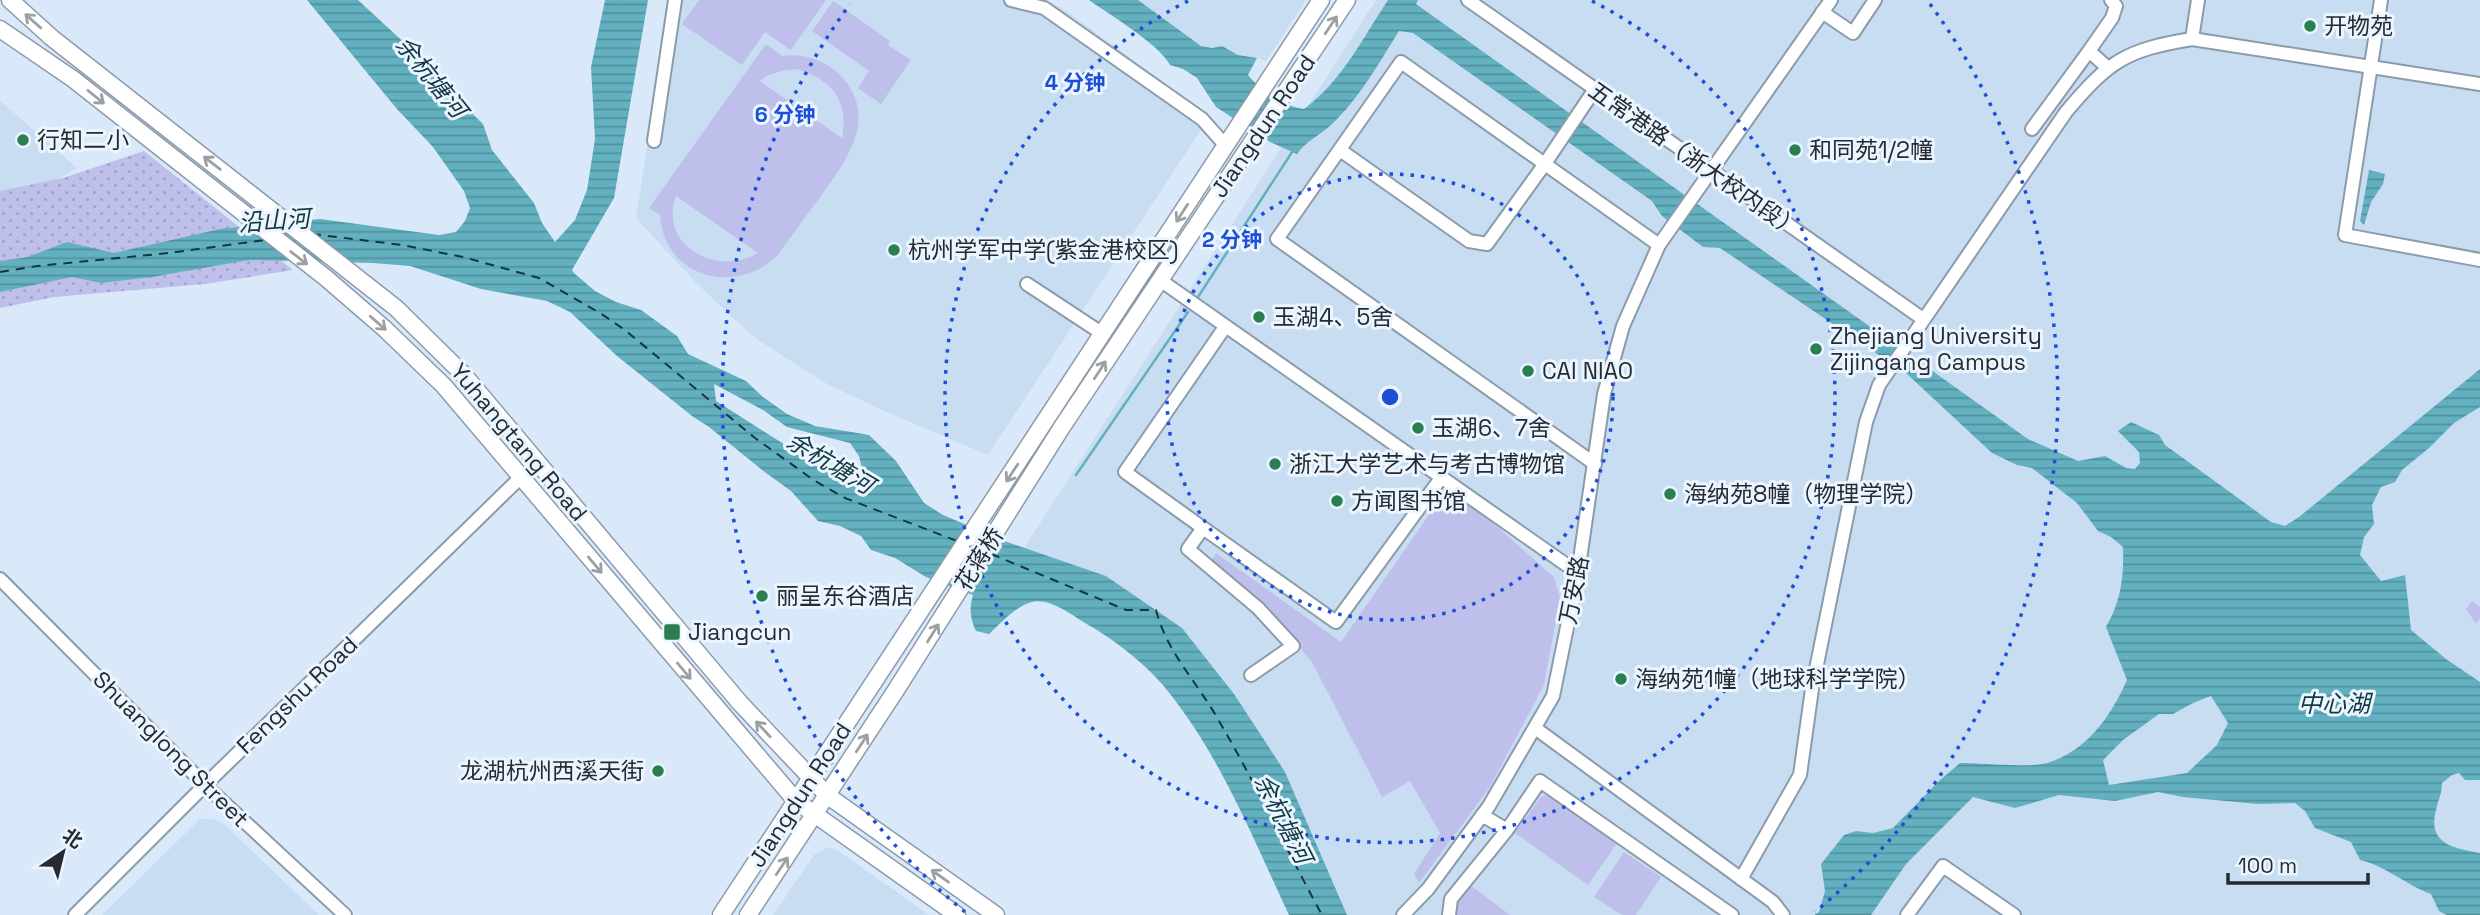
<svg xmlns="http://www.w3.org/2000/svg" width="2480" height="915" viewBox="0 0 2480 915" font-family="'Space Grotesk','Noto Sans SC',sans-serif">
<defs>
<pattern id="park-dots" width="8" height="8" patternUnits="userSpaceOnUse" patternTransform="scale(1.75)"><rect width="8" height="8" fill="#bebfea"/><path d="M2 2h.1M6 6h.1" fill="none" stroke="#a3a4c9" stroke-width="1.8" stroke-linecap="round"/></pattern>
<pattern id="water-rules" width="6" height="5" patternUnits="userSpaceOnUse" patternTransform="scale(1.75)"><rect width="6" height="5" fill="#63b1c0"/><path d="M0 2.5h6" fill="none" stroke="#51909d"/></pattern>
</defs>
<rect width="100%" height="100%" fill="#d9e9f9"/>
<path fill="#c8ddf2" d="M670,0H1046L1062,8L1210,116L988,455L889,413L827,384L755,338L696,283L636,218Z
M1138,0H1306L1266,61L1257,58L1237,66L1201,46Z
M1376,0H2480V915H1347L1285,772L1106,576L1024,548Z
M0,101L13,112L77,168L43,188L0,194Z
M200,819H213L224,824L319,915H102Z
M826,848L836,849L929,915H773L814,855Z"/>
<path fill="#bebfea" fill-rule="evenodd" d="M699,0H826L791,50L765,32L742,65L682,24Z
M833,1L890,41L888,45L911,60L881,104L858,88L869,71L812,31Z
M766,44L782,56C804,53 825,60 841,76C881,119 844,163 818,200C804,218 791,237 777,256C735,296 664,278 660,215L649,208ZM796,69C832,79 849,100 842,138L760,81C770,72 783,71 796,69ZM676,196L758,253C717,278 658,245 676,196Z
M1446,490L1486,517L1554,577L1560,598L1544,685L1490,787L1419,883L1414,874L1440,833L1410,781L1382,797L1312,662L1259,600L1211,562L1216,553L1341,642Z
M2472,601L2480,607V618L2476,624L2466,609Z
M1546,795L1557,798L1618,842L1588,885L1515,833L1541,797Z
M1624,852L1661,877L1636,915H1622L1594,897Z
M1469,884L1510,915H1453L1455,904Z"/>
<path fill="url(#park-dots)" d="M144,151L293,270L205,284L54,297L0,308V191L63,178Z"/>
<path fill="url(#water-rules)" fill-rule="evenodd" d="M307,0H358L424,61L451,93L483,124L492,150L534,203L542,223L555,242L575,220L587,190L595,139L591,67L605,0H648L614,198L572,270L574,273L595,291L616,302L641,310L677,336L688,354L746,381L763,397L787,414L815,426L869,435L896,461L924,503L943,515L1007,542L1106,576L1182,628L1234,694L1285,772L1347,915H1289C1255,843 1225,767 1177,703C1154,670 1120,643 1085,623C1070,614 1050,598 1032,602C1016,606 1001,623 989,634L976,631C970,618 969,609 973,595L926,577L895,558L871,550L861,536L840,526L818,521L791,491L766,473L709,427L692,416L617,356L570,312L547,301L481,289L410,266L373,263L249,260L152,277L101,283L72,277L0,292V261L28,257L67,242L114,253L220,229L320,219L439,235L456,232L465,221L470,208L464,191L433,147L397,109ZM714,384L763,410L787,427L850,443L859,456L863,472L850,482L803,459L790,448L716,401Z
M1089,0H1138L1201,46L1212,48L1222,46L1238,55L1257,58L1248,75C1261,91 1284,106 1304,109C1341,82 1363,38 1388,0H1418L1416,4L2028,439L2078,461L2105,456L2126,468L2135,469L2140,463L2139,452L2118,431L2131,422L2159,435L2165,445L2271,522L2285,526L2299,517L2480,369V407L2454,423L2429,448L2402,470L2395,482L2381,487L2372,505L2374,524L2364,537L2360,555L2381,581L2405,575L2411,630L2446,659L2480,682V780H2465L2459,773L2452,775L2442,783C2442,794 2438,800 2436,810C2427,844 2454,848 2480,853V915H2447L2439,911L2431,894C2406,885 2386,866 2360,860L2351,842L2315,828L2305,811L2295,803L2258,804L2183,797L2158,792L2115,801L2059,795L2015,808L1973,797L1906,864L1871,915H1814L1819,912L1825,891L1821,864L1844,835L1856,831L1873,833L1893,828L1939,781L1960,763C1979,763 2031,768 2047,763C2087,751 2111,716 2127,680L2106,627C2121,601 2124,577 2123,547L2111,537L2098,531L2077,503L2032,468L2017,465L1992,453L1907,374L1720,248L1703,247L1662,216L1652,201L1413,33L1399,31C1379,63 1359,99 1331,125C1319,136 1306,141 1297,154L1270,142L1216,107L1197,78L1183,69L1170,65C1159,44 1110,15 1089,0ZM2211,696L2228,723L2217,745L2187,773L2109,785L2103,760L2123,740L2159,714H2173L2193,703Z
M2369,170L2385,174L2383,184L2371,202L2364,225L2360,221Z"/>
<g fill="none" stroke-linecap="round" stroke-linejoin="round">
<path stroke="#63b1c0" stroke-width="2.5" d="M1198,297L1294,149
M1076,475L1188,312"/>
<path stroke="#12383f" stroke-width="2" stroke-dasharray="9 7" stroke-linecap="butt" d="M312,234L402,245L463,257L539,278L600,313L625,330L755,438L815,481L845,498L957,541
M0,272L37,266L169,253L265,240
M991,554L1126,610H1156C1167,653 1198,683 1219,721C1256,784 1287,851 1322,915"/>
<g stroke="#8c9baa" stroke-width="16">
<path id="minor" d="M1011,0L1044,8L1202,119L1226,146
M1468,0L1923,319
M2381,0L2345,235L2480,260
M1822,12L1853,33L1875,0
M2192,39L2198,0
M2108,68L2089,51L2112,18L2116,6L2111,0
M2032,129L2089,51
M654,141L675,0
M1340,150L1469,241L1487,244L1544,165L1595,89
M1160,280L1578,573
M1027,284L1103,334
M1225,327L1125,472L1203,528L1188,549L1258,608L1293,646L1251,675
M1595,464L1277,239L1401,62L1659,245
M1203,528L1336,622L1441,478
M0,579L205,785L345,915
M1535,728L1773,902L1783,915
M1482,815L1507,830
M1741,879L1800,775L1812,689L1866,422L1879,385L2066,112C2109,61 2125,50 2192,39L2480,84
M75,915L205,785L521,477
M1403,915L1428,889L1489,806L1553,696L1578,573L1604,394L1623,326L1659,245L1831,0
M1449,915L1451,899L1507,830L1540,781L1732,915
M1907,915L1943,866L2014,915"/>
</g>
<g stroke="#8c9baa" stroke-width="19">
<path id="major" d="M10,0L52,38L396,308L464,375L740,703L828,796L996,915
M0,29L73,79L326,278L385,329L444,386L796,801L957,915
M721,915L1321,0
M748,915L896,690L1062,427L1347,0"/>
</g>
<use href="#minor" stroke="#fff" stroke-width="12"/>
<use href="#major" stroke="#fff" stroke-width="16"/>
</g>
<defs><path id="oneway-shaft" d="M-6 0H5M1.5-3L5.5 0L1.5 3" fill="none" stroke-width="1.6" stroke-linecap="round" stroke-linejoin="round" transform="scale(1.75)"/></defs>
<g stroke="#9da0a2">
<use href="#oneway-shaft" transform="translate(33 21) rotate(-138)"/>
<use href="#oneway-shaft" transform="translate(1331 25) rotate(-56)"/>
<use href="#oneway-shaft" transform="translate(96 97) rotate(39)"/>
<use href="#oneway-shaft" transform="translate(212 163) rotate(-142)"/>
<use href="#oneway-shaft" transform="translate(1182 213) rotate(123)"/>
<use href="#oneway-shaft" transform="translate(299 258) rotate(38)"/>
<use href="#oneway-shaft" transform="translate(378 323) rotate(41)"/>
<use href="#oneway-shaft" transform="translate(1100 370) rotate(-57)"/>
<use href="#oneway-shaft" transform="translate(1012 473) rotate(123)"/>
<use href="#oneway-shaft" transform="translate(595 565) rotate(50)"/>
<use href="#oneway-shaft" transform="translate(933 633) rotate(-58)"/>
<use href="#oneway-shaft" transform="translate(684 671) rotate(50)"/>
<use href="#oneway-shaft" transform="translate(763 729) rotate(-133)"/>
<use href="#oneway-shaft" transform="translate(862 743) rotate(-57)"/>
<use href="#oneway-shaft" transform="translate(782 866) rotate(-56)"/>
<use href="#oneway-shaft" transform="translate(940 876) rotate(-145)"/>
</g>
<g fill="none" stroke="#1d4ed8" stroke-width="3.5" stroke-dasharray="3.5 7">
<circle cx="1390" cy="397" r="223"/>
<path d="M1592 1A445 445 0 1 1 1188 1"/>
<path d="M965 912A668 668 0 0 1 850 4M1930 4A668 668 0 0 1 1815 912"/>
</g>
<g fill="#2a7f51" stroke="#ebf5ff" stroke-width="2.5">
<circle cx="2310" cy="26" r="7"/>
<circle cx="23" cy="140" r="7"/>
<circle cx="1795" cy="150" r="7"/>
<circle cx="894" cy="250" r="7"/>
<circle cx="1259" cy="317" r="7"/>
<circle cx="1816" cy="349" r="7"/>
<circle cx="1528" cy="371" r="7"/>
<circle cx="1418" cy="428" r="7"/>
<circle cx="1275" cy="464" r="7"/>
<circle cx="1670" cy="494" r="7"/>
<circle cx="1337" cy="501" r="7"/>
<circle cx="762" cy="596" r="7"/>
<rect x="663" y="623" width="18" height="18" rx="3.5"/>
<circle cx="1621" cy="679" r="7"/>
<circle cx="658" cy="771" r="7"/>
</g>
<g text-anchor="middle" stroke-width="6" stroke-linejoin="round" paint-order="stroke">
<g font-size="23" fill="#252b31" stroke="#ebf5ff" text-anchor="start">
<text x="2324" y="34">开物苑</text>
<text x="37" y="148">行知二小</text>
<text x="1809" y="158">和同苑1/2幢</text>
<text x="908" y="258">杭州学军中学(紫金港校区)</text>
<text x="1273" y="325">玉湖4、5舍</text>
<text x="1830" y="344">Zhejiang University<tspan x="1830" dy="26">Zijingang Campus</tspan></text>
<text x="1542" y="379">CAI NIAO</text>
<text x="1432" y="436">玉湖6、7舍</text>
<text x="1289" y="472">浙江大学艺术与考古博物馆</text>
<text x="1684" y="502">海纳苑8幢（物理学院）</text>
<text x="1351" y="509">方闻图书馆</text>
<text x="776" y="604">丽呈东谷酒店</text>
<text x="688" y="640">Jiangcun</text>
<text x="1635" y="687">海纳苑1幢（地球科学学院）</text>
<text x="644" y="779" text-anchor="end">龙湖杭州西溪天街</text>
</g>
<g font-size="23" fill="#252b31" stroke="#ebf5ff">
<text transform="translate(1263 126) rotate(-56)" y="8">Jiangdun Road</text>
<text transform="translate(1695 160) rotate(35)" y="8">五常港路（浙大校内段）</text>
<text transform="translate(519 442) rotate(50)" y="8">Yuhangtang Road</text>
<text transform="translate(979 559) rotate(-58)" y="8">花蒋桥</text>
<text transform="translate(1574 590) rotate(-79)" y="8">万安路</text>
<text transform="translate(297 695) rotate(-44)" y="8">Fengshu Road</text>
<text transform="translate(171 749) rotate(45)" y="8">Shuanglong Street</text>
<text transform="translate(800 795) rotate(-57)" y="8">Jiangdun Road</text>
</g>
<g font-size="24" font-style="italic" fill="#12383f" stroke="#ebf5ff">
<text transform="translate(431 77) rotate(51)" y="8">余杭塘河</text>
<text transform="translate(274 221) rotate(-4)" y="8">沿山河</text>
<text transform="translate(830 463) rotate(31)" y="8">余杭塘河</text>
<text x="2334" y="712">中心湖</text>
<text transform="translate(1283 819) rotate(63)" y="8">余杭塘河</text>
</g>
</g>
<circle cx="1390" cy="397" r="10" fill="#1d4ed8" stroke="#ebf5ff" stroke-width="3.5"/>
<g font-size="21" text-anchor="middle" font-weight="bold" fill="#1d4ed8" stroke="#ebf5ff" stroke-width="6" stroke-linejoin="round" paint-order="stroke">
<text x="1075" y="90">4 分钟</text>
<text x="785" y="122">6 分钟</text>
<text x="1232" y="247">2 分钟</text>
</g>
<g transform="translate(63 852) rotate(35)" stroke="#ebf5ff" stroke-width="5" paint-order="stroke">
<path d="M0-5L12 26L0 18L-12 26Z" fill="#252b31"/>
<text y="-10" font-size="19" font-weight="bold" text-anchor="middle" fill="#252b31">北</text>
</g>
<path d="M2228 873v10h140v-10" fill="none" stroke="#252b31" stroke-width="3.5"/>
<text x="2238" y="873" font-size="21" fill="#252b31" stroke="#ebf5ff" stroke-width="5" paint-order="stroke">100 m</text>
</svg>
